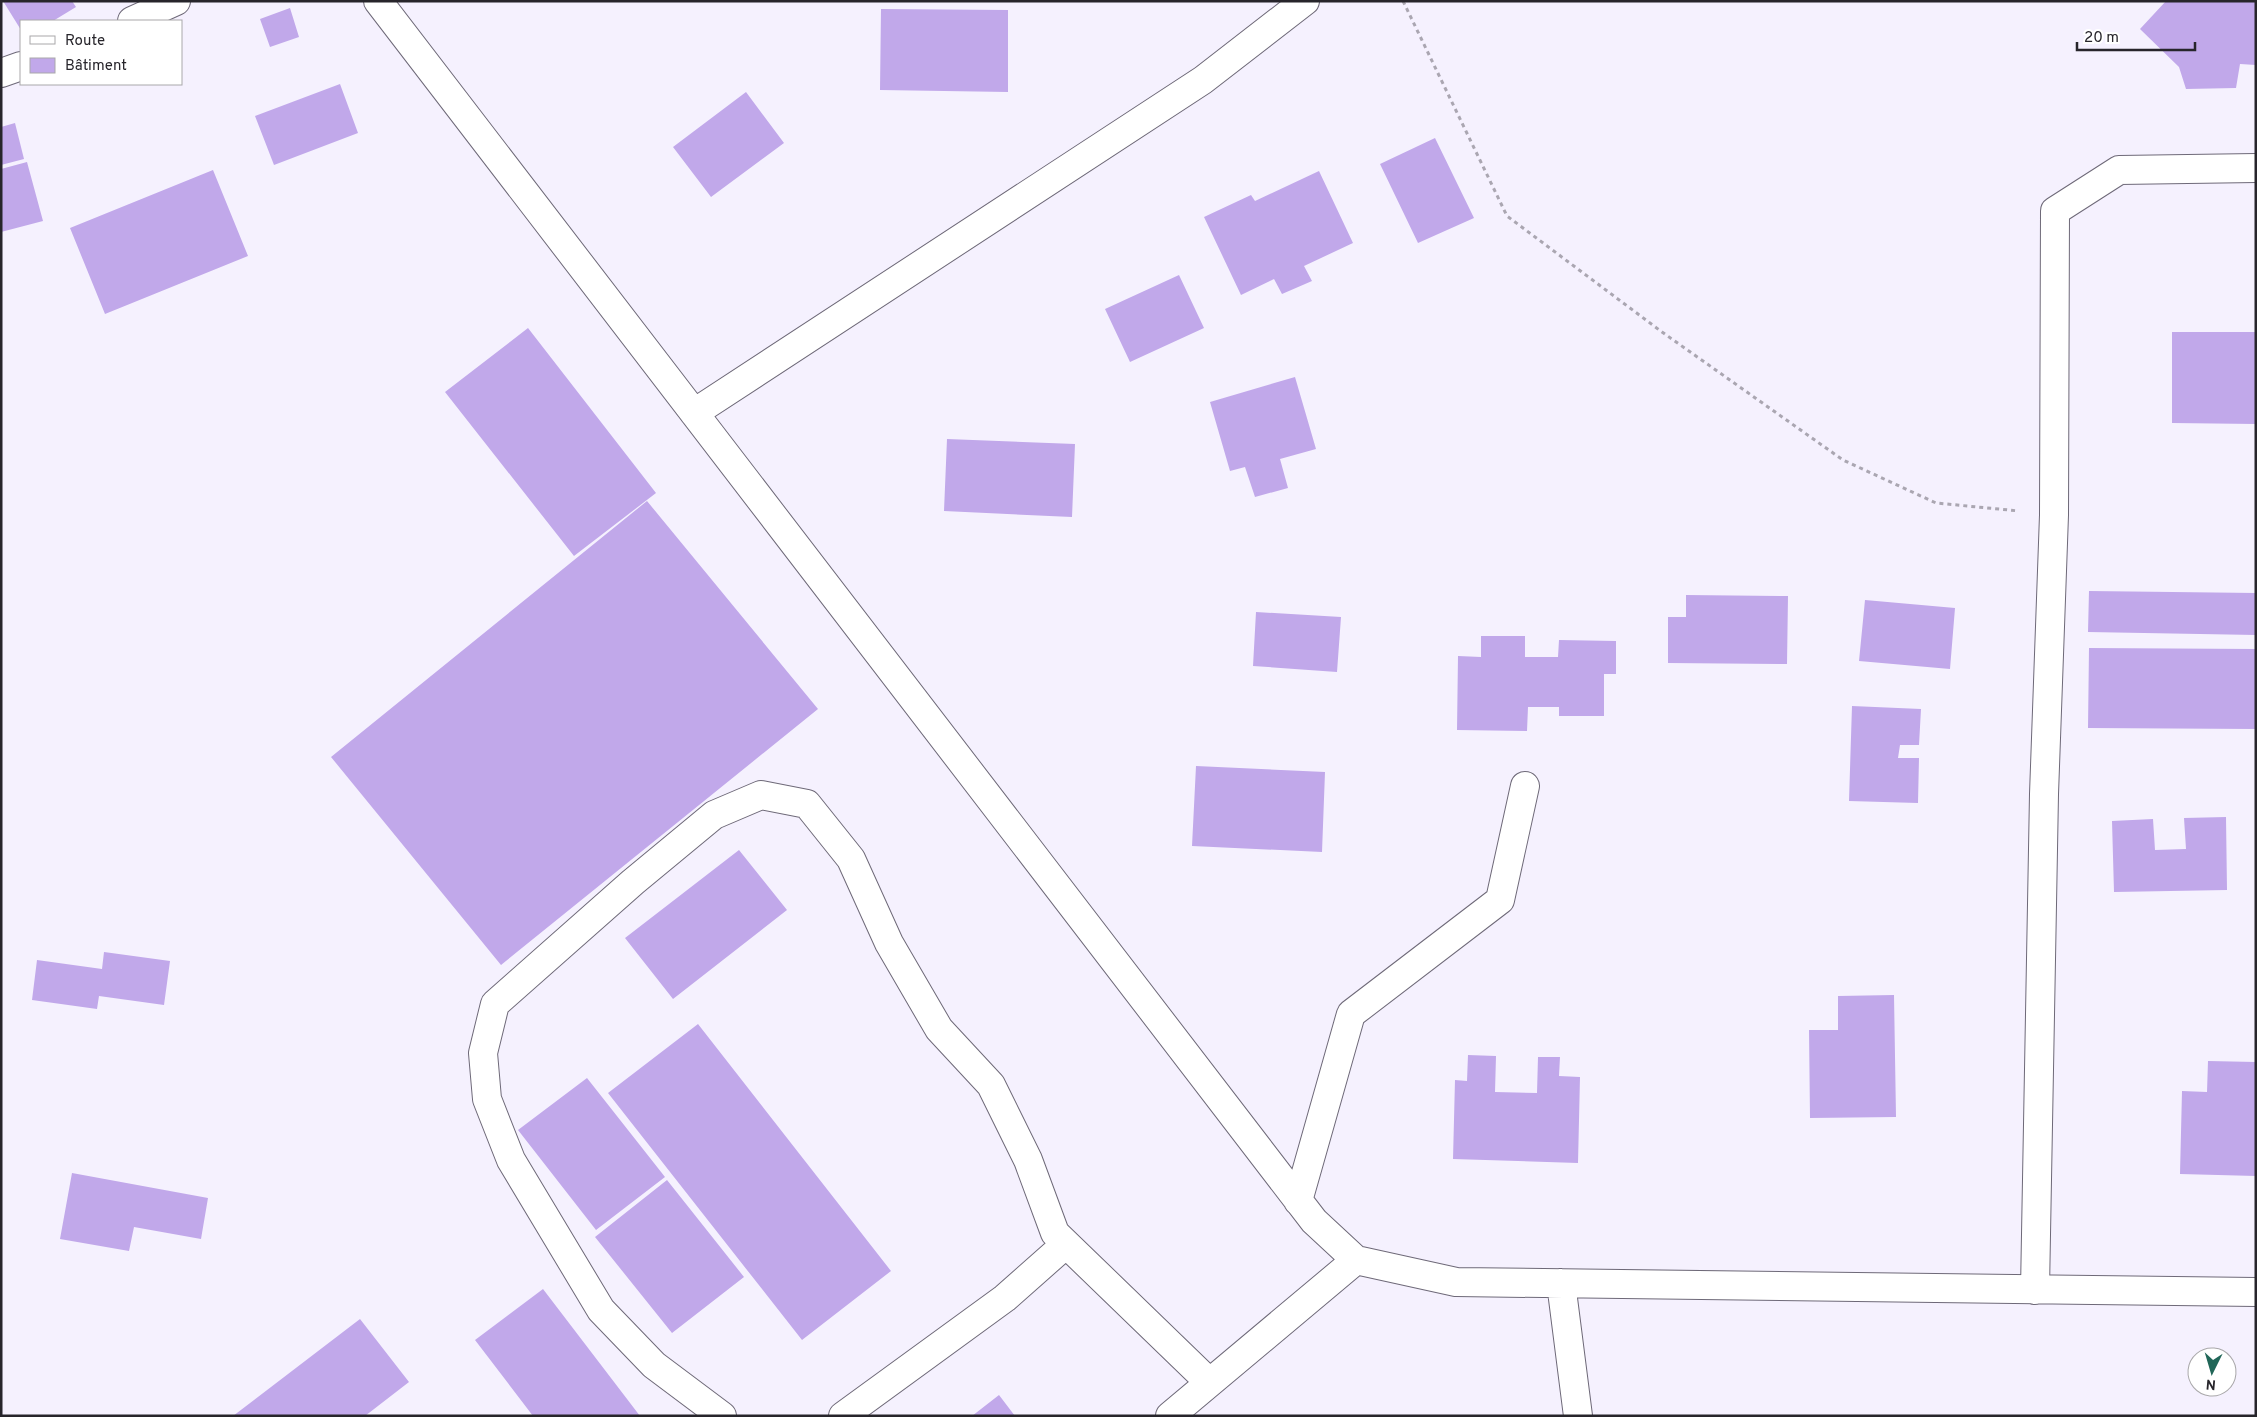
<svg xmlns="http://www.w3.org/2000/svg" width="2257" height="1417" viewBox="0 0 2257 1417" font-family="Overpass,sans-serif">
<rect width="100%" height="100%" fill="#f5f1fe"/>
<path fill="#c1a8ea" d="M3,1H72L76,7L53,21H21V30Z
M2166,1H2256V65L2240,64L2236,88L2186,89L2179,67L2140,29Z
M290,8L299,37L270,47L260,19Z
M881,9L1008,10V92L880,90Z
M340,84L358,133L274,165L255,116Z
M746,92L784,143L711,197L673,147Z
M15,123L24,159L1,165V127Z
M1435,138L1474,218L1418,243L1380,164Z
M27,162L43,221L1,232V169Z
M213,170L248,256L105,314L70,228Z
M1319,171L1353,243L1304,266L1312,281L1282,294L1274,279L1241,295L1204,217L1251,195L1255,201Z
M1179,275L1204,328L1130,362L1105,309Z
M528,328L656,493L574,556L445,392Z
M2172,332H2256V424L2172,423Z
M1295,377L1316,449L1280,459L1288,488L1255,497L1245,467L1230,471L1210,402Z
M947,439L1075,444L1072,517L944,511Z
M647,501L818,709L501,965L331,757Z
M2089,591L2256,593V635L2088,632Z
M1686,595L1788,596L1787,664L1668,663V617H1686Z
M1865,600L1955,608L1950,669L1859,661Z
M1256,612L1341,617L1337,672L1253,666Z
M1481,636H1525V657H1558L1559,640L1616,641V674H1604V716H1559V707H1528L1527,731L1457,730L1458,656L1481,657Z
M2089,648L2256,649V729L2088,728Z
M1852,706L1921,709L1919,745H1900L1898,758H1919L1918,803L1849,801Z
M1196,766L1325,772L1322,852L1192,846Z
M2226,817L2227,890L2114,892L2112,821L2153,819L2155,850L2186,849L2184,818Z
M739,850L787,910L673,999L625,938Z
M104,952L170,961L164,1005L99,996L97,1009L32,1000L37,960L102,969Z
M1894,995L1896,1117L1810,1118L1809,1030H1838V996Z
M698,1024L891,1271L802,1340L608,1093Z
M1468,1055L1496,1056L1495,1092L1537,1093L1538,1057H1560L1559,1076L1580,1077L1578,1163L1453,1159L1455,1080L1467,1081Z
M2208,1061L2256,1062V1176L2180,1174L2182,1091L2207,1092Z
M587,1078L665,1177L596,1230L518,1130Z
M72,1173L208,1198L201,1239L134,1227L129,1251L60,1239Z
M667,1180L744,1277L672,1333L595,1237Z
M543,1289L640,1416H533L475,1340Z
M360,1319L409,1382L365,1416H233Z
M999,1395L1015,1416H972Z"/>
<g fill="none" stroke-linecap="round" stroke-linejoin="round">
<g stroke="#6e6978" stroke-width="30">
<path id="minor" d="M378,1L1314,1221L1356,1260L1456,1282L2256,1292
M132,21L176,1
M1,73L21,66
M694,413L1203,80L1305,1
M1298,1201L1351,1014L1500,900L1525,786
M1561,1283L1578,1416
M2035,1290L2044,794L2054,515L2055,211L2119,170L2256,168
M722,1416L654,1365L601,1310L511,1160L487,1099L483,1053L495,1004L633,882L714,815L761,795L807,804L851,859L889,943L939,1029L991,1085L1028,1160L1055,1233L1209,1382
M843,1416L1005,1298L1066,1244
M1170,1416L1356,1260"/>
</g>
<path stroke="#aaa6b1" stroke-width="3" stroke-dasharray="4 4" stroke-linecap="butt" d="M1403,1L1507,216L1662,332L1843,460L1936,503L2019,511"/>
<use href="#minor" stroke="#fff" stroke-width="28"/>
</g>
<rect width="2257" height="1417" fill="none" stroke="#27252b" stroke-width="5"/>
<rect x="20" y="20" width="162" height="65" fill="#ffffff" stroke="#a9a8aa"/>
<rect x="30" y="36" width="25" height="8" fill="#ffffff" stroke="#a9a8aa"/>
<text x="65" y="45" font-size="15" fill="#27252b">Route</text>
<rect x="30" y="58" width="25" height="15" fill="#c1a8ea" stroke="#a9a8aa"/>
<text x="65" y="70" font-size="15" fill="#27252b">Bâtiment</text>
<g transform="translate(2212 1372) rotate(185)"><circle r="24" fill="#ffffff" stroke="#a9a8aa"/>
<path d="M0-4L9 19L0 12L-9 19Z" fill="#216658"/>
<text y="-8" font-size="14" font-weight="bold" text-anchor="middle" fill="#27252b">N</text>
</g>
<path d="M2077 42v8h118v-8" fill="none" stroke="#27252b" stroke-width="2.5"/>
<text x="2084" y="42" font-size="15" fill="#27252b" stroke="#ffffff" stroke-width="4" paint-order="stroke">20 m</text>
</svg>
